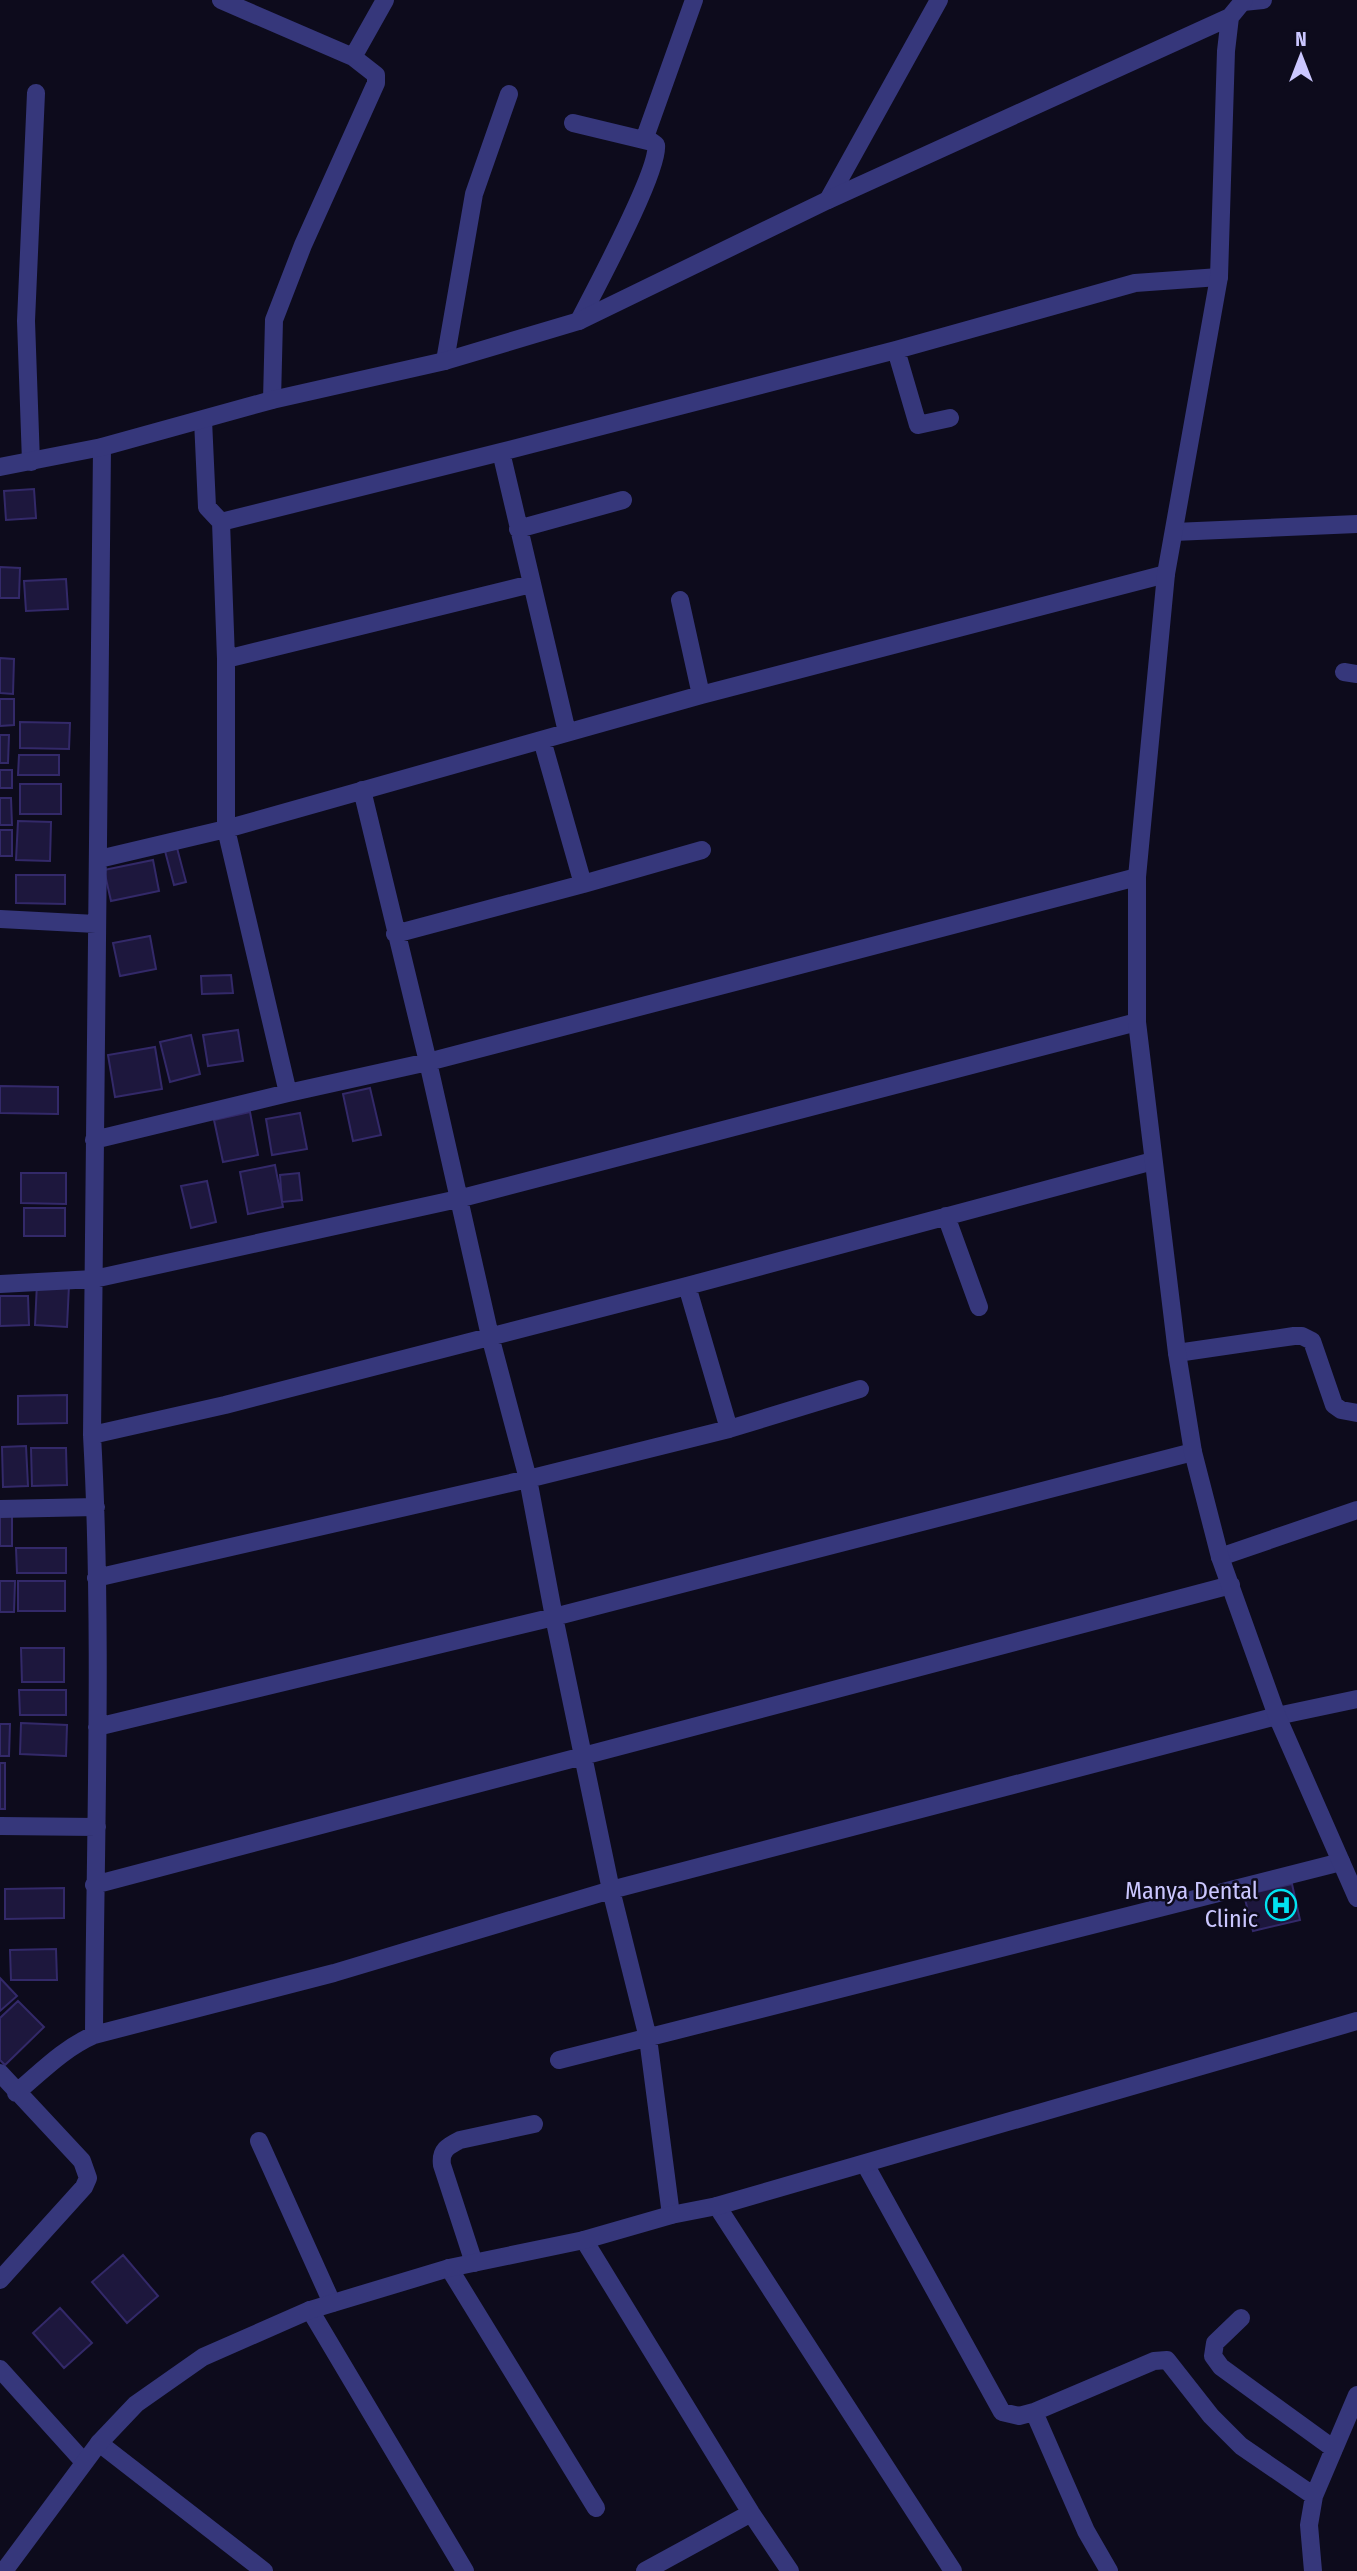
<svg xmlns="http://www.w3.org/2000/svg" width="1357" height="2571" viewBox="0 0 1357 2571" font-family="'Fira Sans Condensed',sans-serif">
<rect width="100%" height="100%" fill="#0d0b1c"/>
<path fill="#1d173d" stroke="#332969" stroke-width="2" d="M34,489L36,518L6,520L4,491Z
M0,567L20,568L19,598H0Z
M66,579L68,609L26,611L24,581Z
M0,658L14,659L13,694L0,693Z
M0,699H14V725L0,726Z
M20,722L70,723L69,749L20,748Z
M0,735H9L8,763H0Z
M19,755H59V775H18Z
M0,770H12V788H0Z
M20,784H61V814H20Z
M0,798H11L12,825H0Z
M18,821L51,822L50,861L16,860Z
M0,830H12V856H0Z
M177,848L186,882L174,885L165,851Z
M153,860L159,891L111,901L104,870Z
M16,875H65V904L16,903Z
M150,936L156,969L120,976L113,943Z
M231,975L233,993L202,994L201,976Z
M238,1030L243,1061L208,1066L203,1035Z
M191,1035L200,1074L170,1082L160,1042Z
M155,1047L162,1089L115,1097L108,1055Z
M0,1086L58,1087V1114L0,1113Z
M370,1088L381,1135L353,1141L343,1094Z
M250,1112L258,1155L223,1162L214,1120Z
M300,1113L307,1149L272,1155L266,1119Z
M275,1165L283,1207L248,1214L240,1172Z
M21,1173H66V1204L21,1203Z
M299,1173L302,1200L282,1202L280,1175Z
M207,1181L216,1222L191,1228L181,1186Z
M24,1208H65V1236H24Z
M37,1283L69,1285L67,1327L35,1325Z
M0,1296H28L29,1325L0,1326Z
M67,1395V1423L18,1424V1396Z
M26,1446L28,1486L3,1487L2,1447Z
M31,1448H66L67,1485L32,1486Z
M0,1513H12V1546H0Z
M16,1548H66V1573H17Z
M0,1581H15L14,1612H0Z
M18,1581H65V1611H18Z
M21,1648H64V1682H22Z
M19,1690H66V1715H20Z
M21,1723L67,1725L66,1756L20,1754Z
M0,1724H10L9,1756H0Z
M0,1763H5V1809H0Z
M1292,1884L1300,1920L1253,1931L1244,1895Z
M64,1888V1918L5,1919V1889Z
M56,1949L57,1980H11L10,1950Z
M0,1978L17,1996L0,2011Z
M18,2001L44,2027L5,2065L0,2060V2018Z
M123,2255L158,2296L127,2323L92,2282Z
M60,2308L92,2343L64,2368L33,2333Z"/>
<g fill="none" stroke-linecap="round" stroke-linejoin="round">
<path stroke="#36377b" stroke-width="18" d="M221,0L353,57L376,75V83L303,245L274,320L272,400
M1243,2L1263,0
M353,57L385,0
M573,123L652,142L656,145C660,170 594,291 579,321
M644,140L694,0
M828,200L939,0
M896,350L918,425L950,418
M445,361L474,194L509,94
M203,420L207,507L221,522L226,659V829L288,1093
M501,452L567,732
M31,462L26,321L36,93
M221,522L501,452L896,350L1135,283L1219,277
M518,529L623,500
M1174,532L1357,524
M680,600L701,695
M226,659L531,584
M1344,672L1357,674
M542,740L583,884L702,850
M362,790L428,1062L490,1336L528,1479L554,1617L611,1890L648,2038L671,2215
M99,859L226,829L701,695L1166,574
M0,919L96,924
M395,934L583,884
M94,1140L288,1093L428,1062L1137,877
M946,1216L979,1307
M0,1284L94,1279L458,1199L1137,1022
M687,1286L729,1429
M1177,1353L1294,1336H1302L1312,1341L1334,1405L1341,1410L1357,1413
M92,1435L225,1405L687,1286L1153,1161
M0,1509L96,1507
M1220,1557L1357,1510
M96,1578L528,1479L729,1429L860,1389
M97,1727L554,1617L1193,1452
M0,1826L97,1827
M94,1885L1231,1585
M94,2035C95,1835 103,1634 92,1435L102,447
M559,2060L1341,1862
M0,2073L82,2161L88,2178L84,2187L0,2280
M16,2093C41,2072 64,2048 94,2035L334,1973L611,1890L1277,1716L1357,1699
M259,2141L332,2303
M865,2164L1002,2412L1019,2416L1034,2412L1154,2361L1167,2360L1211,2416L1241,2446L1314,2496
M717,2206L953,2571
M584,2240L751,2513L790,2571
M474,2263L442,2165C440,2150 448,2146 460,2140L534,2124
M449,2268L596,2508
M310,2310L465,2571
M1241,2318L1215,2343L1213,2356L1221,2367L1334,2449
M0,2369L83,2461
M1034,2412L1086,2531L1109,2571
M99,2443L264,2571
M645,2571L751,2513
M1313,2571L1309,2525L1314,2496L1357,2395"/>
<path stroke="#36377b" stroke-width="18" d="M1230,17L1226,51L1219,277L1166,574L1137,877V1022L1177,1353L1193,1452L1220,1557L1277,1716L1357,1898
M0,467L102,447L272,400L445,361L579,321L828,200L1230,17L1244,0
M4,2571L99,2443L136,2404L203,2357L310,2310L449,2268L584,2240L671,2215L717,2206L1357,2021"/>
</g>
<defs>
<g id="hospital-ring" transform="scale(1.575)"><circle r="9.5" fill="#0d0b1c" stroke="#01e3f0" stroke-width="1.5"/><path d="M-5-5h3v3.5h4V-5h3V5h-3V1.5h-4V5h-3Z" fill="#01e3f0"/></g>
</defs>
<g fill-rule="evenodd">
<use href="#hospital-ring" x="1281" y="1905"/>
</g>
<g text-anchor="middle" stroke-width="5" stroke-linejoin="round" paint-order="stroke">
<g font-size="24" fill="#cbc7ff" stroke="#0d0b1c" text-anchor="end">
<text x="1258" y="1899">Manya Dental<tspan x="1258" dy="28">Clinic</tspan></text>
</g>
</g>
<g transform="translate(1301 56)" stroke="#0d0b1c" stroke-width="5" paint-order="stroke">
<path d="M0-5L12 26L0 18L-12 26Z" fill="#cbc7ff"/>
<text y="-10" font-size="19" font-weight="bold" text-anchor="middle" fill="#cbc7ff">N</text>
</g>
</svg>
